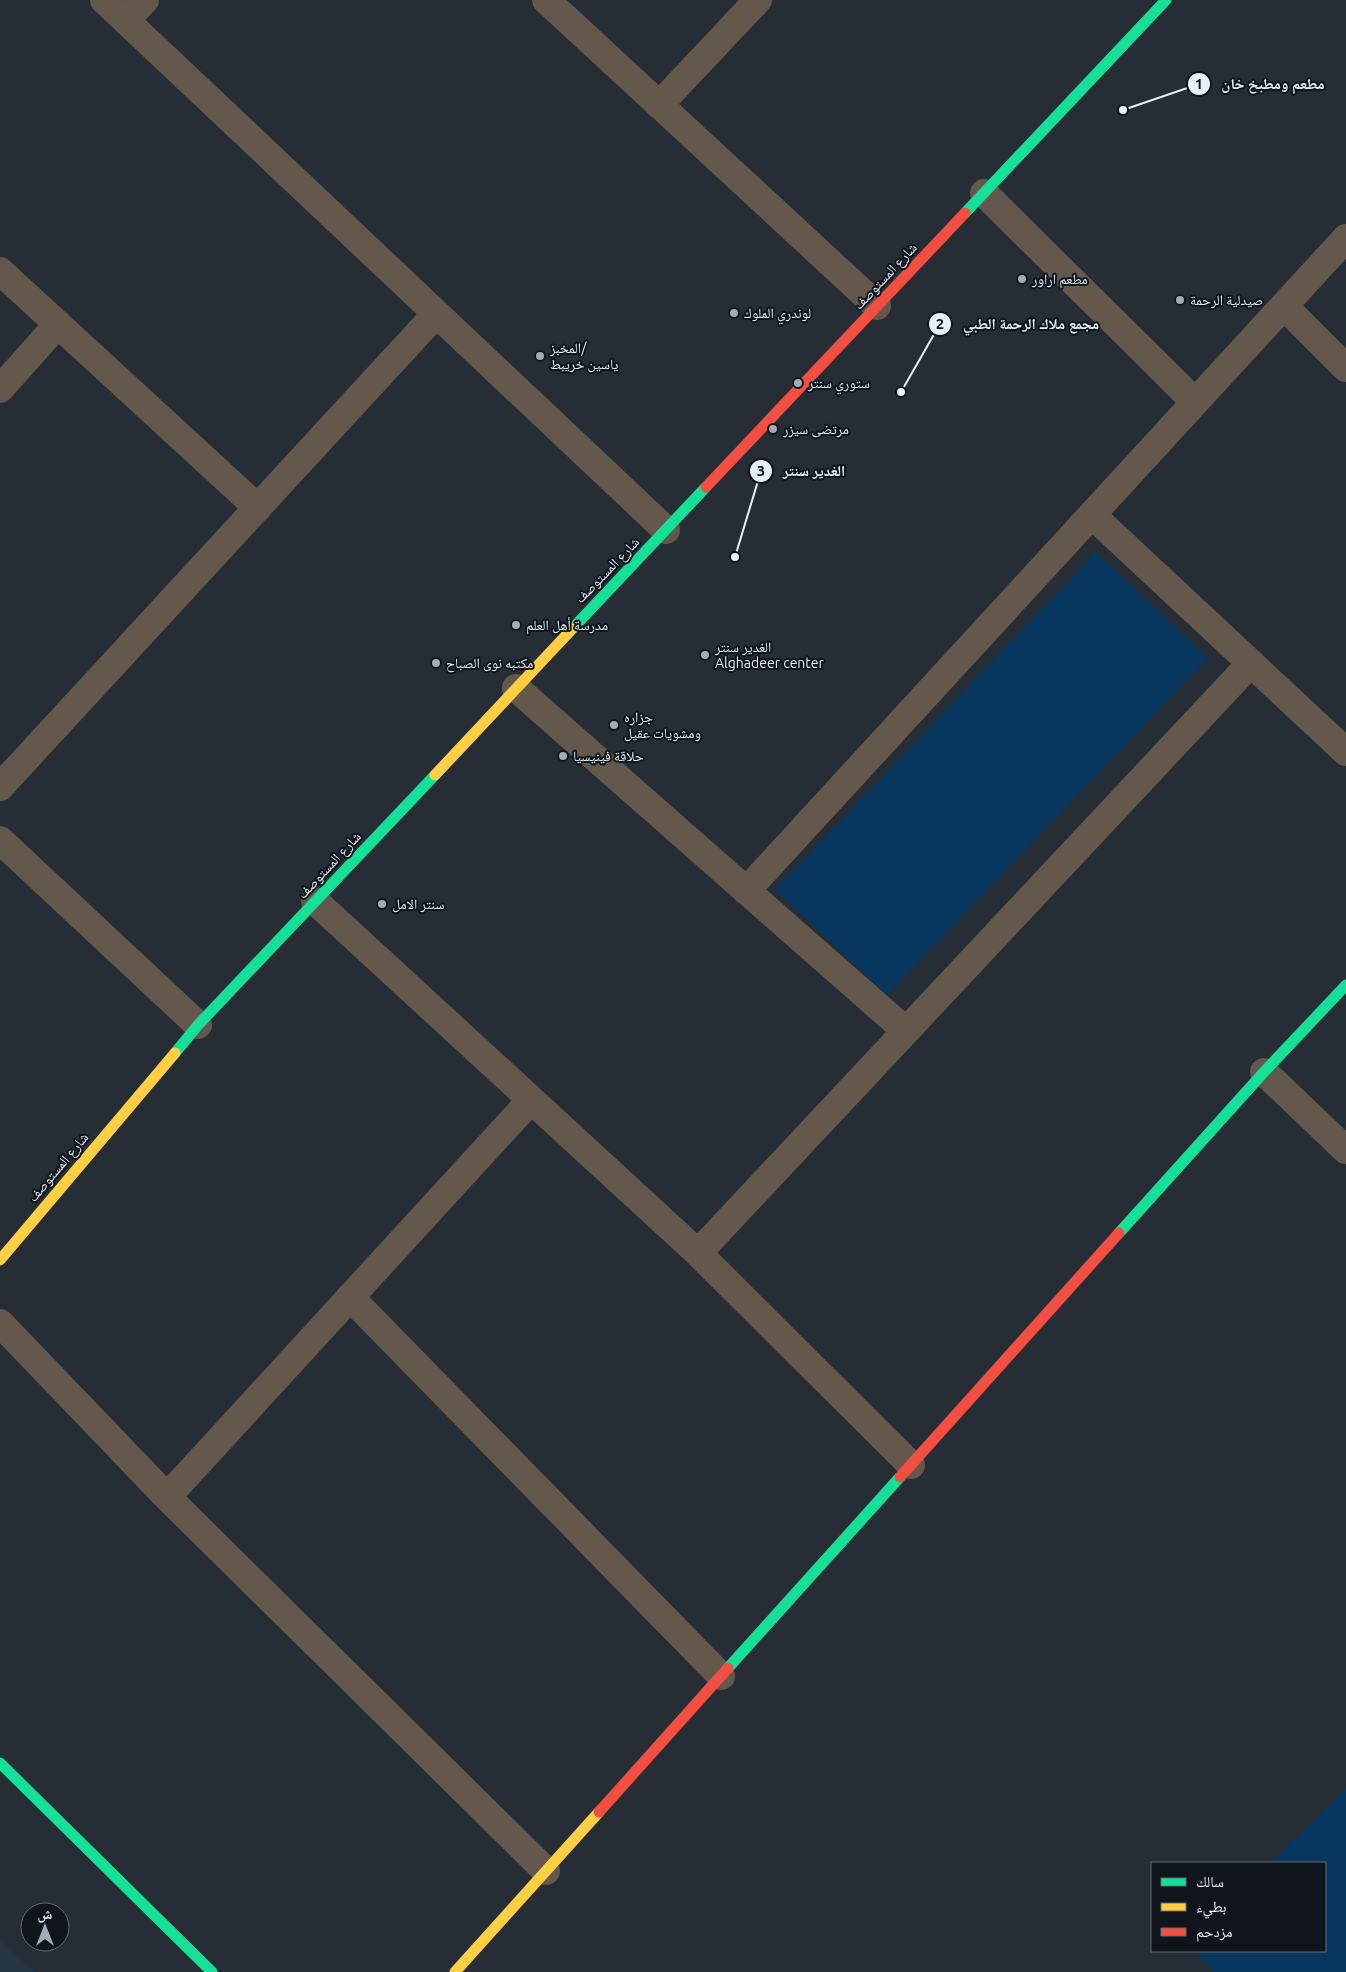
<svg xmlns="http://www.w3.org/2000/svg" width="1346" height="1972" viewBox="0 0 1346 1972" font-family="Ubuntu,'Noto Naskh Arabic',sans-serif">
<rect width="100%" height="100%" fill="#262d35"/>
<path fill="#233445" d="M0,1939L34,1972H0Z"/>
<path fill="#07375f" d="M1096,552L1208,658L887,995L775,890Z
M1346,1788V1972H1215L1194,1951H1325V1863H1270Z"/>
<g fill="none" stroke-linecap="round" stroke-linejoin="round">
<path stroke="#64584d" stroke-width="28" d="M104,0L666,530
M546,0L877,306
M126,20L145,0
M659,105L758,0
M984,193L1195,402
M0,271L258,508
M1284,306L1346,368
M0,389L58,324
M1092,515L1346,752
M516,688L906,1031
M0,787L436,314
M0,840L198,1025
M746,891L1346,238
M315,901L698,1253L911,1465
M1264,1072L1346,1150
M698,1253L1251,663
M350,1297L721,1676
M0,1323L167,1497L546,1871
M167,1497L531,1100"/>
<path stroke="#16e098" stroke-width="11" d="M965,213L1166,0
M573,628L706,487
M175,1053L198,1025L435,775
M1119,1233L1264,1072L1346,985
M728,1668L900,1477
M0,1763L212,1972"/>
<path stroke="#ffcf43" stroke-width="11" d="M435,775L573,628
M0,1260L175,1053
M455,1972L599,1812"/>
<path stroke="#f24e42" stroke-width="11" d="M706,487L965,213
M900,1477L1119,1233
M599,1812L728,1668"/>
</g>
<g fill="#a3abb4" stroke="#0f151b" stroke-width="2">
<circle cx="1022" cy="279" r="5"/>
<circle cx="1180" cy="300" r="5"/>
<circle cx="734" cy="313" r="5"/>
<circle cx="540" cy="356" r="5"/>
<circle cx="798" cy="383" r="5"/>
<circle cx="773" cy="429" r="5"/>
<circle cx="516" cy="625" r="5"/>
<circle cx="705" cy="655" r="5"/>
<circle cx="436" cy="663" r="5"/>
<circle cx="614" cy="725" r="5"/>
<circle cx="563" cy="756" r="5"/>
<circle cx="382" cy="904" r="5"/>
</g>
<g text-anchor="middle" stroke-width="4" stroke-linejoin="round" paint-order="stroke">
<g font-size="14" fill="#e7eff9" stroke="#0f151b">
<text transform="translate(885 276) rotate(-47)" y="5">شارع المستوصف</text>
<text transform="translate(607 570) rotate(-46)" y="5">شارع المستوصف</text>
<text transform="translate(329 865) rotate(-47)" y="5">شارع المستوصف</text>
<text transform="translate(58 1167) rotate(-50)" y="5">شارع المستوصف</text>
</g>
<g font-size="14" fill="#e7eff9" stroke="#0f151b" text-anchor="start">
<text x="1032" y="284">مطعم اراور</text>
<text x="1190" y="305">صيدلية الرحمة</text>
<text x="744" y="318">لوندري الملوك</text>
<text x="550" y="353">المخبز/<tspan x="550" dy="16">ياسين خريبط</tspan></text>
<text x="808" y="388">ستوري سنتر</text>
<text x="783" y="434">مرتضى سيزر</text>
<text x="526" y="630">مدرسة أهل العلم</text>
<text x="715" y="652">الغدير سنتر<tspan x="715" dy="16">Alghadeer center</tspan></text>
<text x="446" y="668">مكتبه نوى الصباح</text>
<text x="624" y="722">جزاره<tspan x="624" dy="16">ومشويات عقيل</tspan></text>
<text x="573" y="761">حلاقة فينيسيا</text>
<text x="392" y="909">سنتر الامل</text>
</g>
</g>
<path fill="none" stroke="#e7eff9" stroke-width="2" d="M1123 110L1199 84M901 392L940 324M735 557L761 471"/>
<g fill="#e7eff9" stroke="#0f151b" stroke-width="2">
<circle cx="1123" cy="110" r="5"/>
<circle cx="901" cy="392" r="5"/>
<circle cx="735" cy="557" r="5"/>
<circle cx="1199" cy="84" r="12"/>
<circle cx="940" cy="324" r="12"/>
<circle cx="761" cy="471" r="12"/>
</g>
<g font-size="15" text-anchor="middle" font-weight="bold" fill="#111">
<text x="1199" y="89">1</text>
<text x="940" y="329">2</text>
<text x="761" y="476">3</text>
</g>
<g font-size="15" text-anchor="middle" font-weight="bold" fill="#e7eff9" stroke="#0f151b" stroke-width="4" stroke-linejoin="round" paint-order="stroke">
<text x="1273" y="89">مطعم ومطبخ خان</text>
<text x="1031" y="329">مجمع ملاك الرحمة الطبي</text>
<text x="814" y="476">الغدير سنتر</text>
</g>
<rect x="1151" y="1862" width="175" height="90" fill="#0f151b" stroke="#656c74"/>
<rect x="1161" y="1878" width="25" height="8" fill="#16e098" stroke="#656c74"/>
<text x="1196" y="1887" font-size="15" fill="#e7eff9">سالك</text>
<rect x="1161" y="1903" width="25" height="8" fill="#ffcf43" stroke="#656c74"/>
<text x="1196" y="1912" font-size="15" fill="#e7eff9">بطيء</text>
<rect x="1161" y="1928" width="25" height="8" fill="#f24e42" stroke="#656c74"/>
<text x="1196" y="1937" font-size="15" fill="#e7eff9">مزدحم</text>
<g transform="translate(45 1927)"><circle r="24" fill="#0f151b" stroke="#656c74"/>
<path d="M0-4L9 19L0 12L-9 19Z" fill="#a3abb4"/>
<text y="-8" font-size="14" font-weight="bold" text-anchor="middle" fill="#e7eff9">ش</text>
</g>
</svg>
